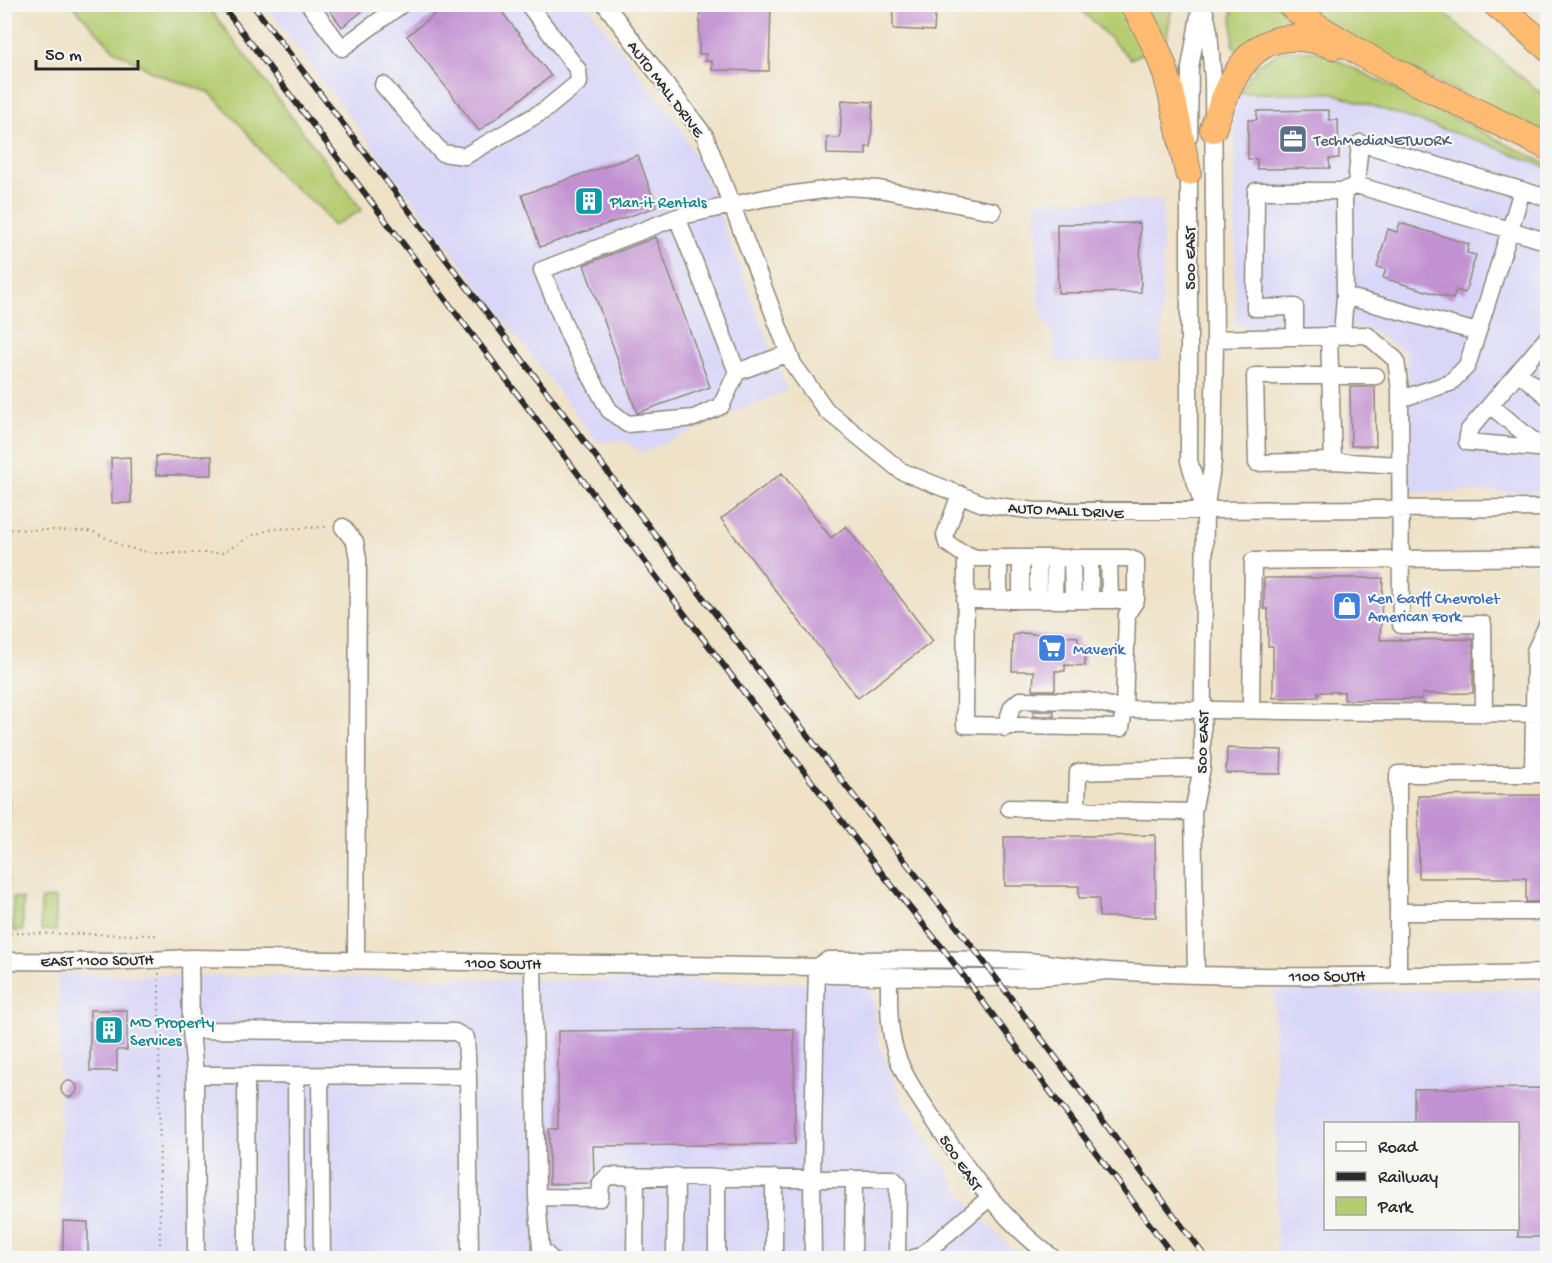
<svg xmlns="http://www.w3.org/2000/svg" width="1552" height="1263" viewBox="0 0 1552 1263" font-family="'Gochi Hand',sans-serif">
<rect width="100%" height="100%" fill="#f6f6f2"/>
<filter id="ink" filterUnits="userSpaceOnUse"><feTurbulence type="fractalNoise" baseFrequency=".0167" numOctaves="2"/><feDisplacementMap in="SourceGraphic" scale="12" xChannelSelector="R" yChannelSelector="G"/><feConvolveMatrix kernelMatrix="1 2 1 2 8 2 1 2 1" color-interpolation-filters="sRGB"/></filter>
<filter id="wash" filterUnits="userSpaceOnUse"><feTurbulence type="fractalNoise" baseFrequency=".008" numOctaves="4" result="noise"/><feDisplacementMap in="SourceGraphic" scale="24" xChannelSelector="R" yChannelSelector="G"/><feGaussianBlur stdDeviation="1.35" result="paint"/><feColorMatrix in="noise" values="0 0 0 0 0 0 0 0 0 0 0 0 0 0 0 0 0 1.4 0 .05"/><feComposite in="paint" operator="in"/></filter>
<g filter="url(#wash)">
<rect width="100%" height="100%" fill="#efe2c7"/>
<path fill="#d9d7f8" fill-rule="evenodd" d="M265,5H587L680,127L701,167L787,390L642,453L625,441L597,442Z
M1328,93L1547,164V492H1410V413L1406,352L1365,328L1236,326L1234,96Z
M1163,200L1161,361L1055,362L1054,337L1039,307L1036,201Z
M58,974L861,983L867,986L873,998L878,1040L899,1093L964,1199L1020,1258H62Z
M1547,989V1258H1277L1274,991ZM1326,1124H1518V1228H1326Z"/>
<path fill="#b6cc71" stroke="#707c4e" stroke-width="1.5" d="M72,5H207L362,210L333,226L320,208L281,177L245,130L210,93L154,73L114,50Z
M1076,5H1120L1145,52L1131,59Z
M1141,5H1172L1167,38L1164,41Z
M1232,5H1277L1302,28L1240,54L1233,45Z
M1298,5H1434L1547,98V135L1371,50Z
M1285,50L1317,51L1339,61L1547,164V168L1488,144L1332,93H1240L1250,75L1256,71L1252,67Z
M5,797H8V849L5,852Z
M5,859L8,862V898H5Z
M13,898L23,899V931H13Z
M56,898V931L41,930V899Z"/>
<g id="blocks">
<path fill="#c291d2" d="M325,4H372L342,27Z
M448,4H496L551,76L479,131L407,36Z
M700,4H771L769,71L712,70V61H705L706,54H699Z
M893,4H936L934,31L893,29Z
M842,100L873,102L871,147H866V155L827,154V137L840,138Z
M1329,110V120H1338L1339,158L1329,159L1330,168L1257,169V159H1248V120H1257V111Z
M638,155L656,207L540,247L522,195Z
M1140,223L1141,292L1058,293L1057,224Z
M1400,223L1469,244L1467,253L1476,255L1465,293L1456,290L1453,299L1383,278L1386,269L1377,267L1388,229L1397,232Z
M656,237L710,387L637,413L584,265Z
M1350,387H1375L1376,446H1351Z
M156,456H212V475H156Z
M130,457L131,503H112L111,458Z
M782,473L831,538L846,526L933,641L858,698L721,519Z
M1264,578H1383L1380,640L1473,639V693L1422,694V699L1344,700V692H1318V697L1273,698V646H1268V609H1264Z
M1022,633L1078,637V646H1085V666L1065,665V671H1055V690H1033L1034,671H1012L1013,635Z
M1033,711H1054V716H1033Z
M1227,748L1282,750L1281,774L1226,773Z
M1548,795V902H1526V878H1419L1418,796Z
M1155,835L1156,917H1099V898H1079V886H1005L1004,837Z
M90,1010H127V1050H117V1071H90Z
M794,1029L795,1144L593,1146L594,1176L590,1183L549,1184V1129H558V1031Z
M61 1089a8 8 0 1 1 16 0a8 8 0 1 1-16 0Z
M1548,1088V1237H1518V1124H1414V1089Z
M63,1221L88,1222V1258H63Z"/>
</g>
</g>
<g filter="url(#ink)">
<use href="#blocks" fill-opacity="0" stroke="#8d8679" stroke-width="1.5"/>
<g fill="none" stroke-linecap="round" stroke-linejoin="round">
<g stroke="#8d8679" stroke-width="19">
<path id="minor" d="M309,4L342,48L402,4
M605,4L705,136L793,364L826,410L901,471L983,504L1036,511L1548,508
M383,85L442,153L465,156L545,110L579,82L578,70L528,4
M1189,136L1190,68L1201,4
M1189,162V461L1203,506
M1356,185L1360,143L1548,198
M1522,190L1510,230L1548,242
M677,217L737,372
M1345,296L1477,332
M1295,336V307L1255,308L1256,191H1344L1356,185L1510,230L1467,366L1450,383L1400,399
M1329,336L1333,461
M1342,336L1345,296L1344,191
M1548,337L1469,430L1467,442L1548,449
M1215,339L1367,335L1396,360L1400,390L1401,625L1483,624L1484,714
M789,353L737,372L721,406L694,418L627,424L609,410L570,338L542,270L677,217L765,198L846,187L879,189L993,211
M1518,372L1548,397
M1376,376H1255L1257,463L1333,461L1399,465
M1490,405L1543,449
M960,494L945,535L947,543L960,552L976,558H1128L1136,561V600L1127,614L1124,709L1548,714
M343,527L355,542L358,559L356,960
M966,554L965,725L1121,728L1124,709L1090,701L1020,700L1012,707L1005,728
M1038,558V600
M1072,558L1073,600
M1109,558L1110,600
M965,600H1136
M999,600V558
M1021,600V558
M1054,600L1055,558
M1090,600V558
M1251,710L1253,561L1548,557
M1533,774L1535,651L1548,623
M1009,808L1193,812
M1077,808L1078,772L1202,768
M1398,912H1548
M190,958L191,1030L195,1075L196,1258
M4,961L109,962L190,958L817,967L830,975C922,976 1015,983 1106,971
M533,962L537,1197L541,1249L550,1258
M817,967L828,960C893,960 958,958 1023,961C1051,962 1080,969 1108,971C1254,980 1401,975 1548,973
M1196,974L1193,812L1202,768L1205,510L1213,462L1215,339L1213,80L1209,31L1203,4
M1398,975V774H1548
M889,976C889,1002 888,1028 896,1053C904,1078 920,1099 934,1120C969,1173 1002,1220 1053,1258
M191,1030L455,1032L466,1038L468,1076
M195,1075H246
M296,1075L297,1258
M320,1076L322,1258
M717,1177V1258
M774,1178V1258
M537,1197L600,1198L601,1183L608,1176L812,1179L817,967
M247,1258L246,1075L468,1076L470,1258
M635,1258L636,1176
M675,1258L676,1176
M813,1258L812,1179H893L898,1184L897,1258
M853,1258L854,1179
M914,1258L921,1256L988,1199"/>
</g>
<g stroke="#8d8679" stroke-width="28">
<path id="highway" d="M1132,4C1172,64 1173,106 1188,172
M1290,4L1316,26L1374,61L1548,147
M1496,4L1548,48
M1213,129C1234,66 1257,18 1334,46"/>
</g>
<path stroke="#8d8679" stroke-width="2" stroke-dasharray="1.5 4.5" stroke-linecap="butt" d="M4,529L92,531L125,547L152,553H222L251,536L272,529L327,527
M4,933L159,935
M159,973L160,1258"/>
<use href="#minor" stroke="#fff" stroke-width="16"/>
<use href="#highway" stroke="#febb71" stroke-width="26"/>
<g stroke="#2b2b2b" stroke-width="6">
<path id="rail" d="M221,4L876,866L944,950L1175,1258
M252,4L853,795L975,950L1206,1258"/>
</g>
<use href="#rail" stroke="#f6f6f2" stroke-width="4" stroke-dasharray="11" stroke-linecap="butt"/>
</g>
</g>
<defs>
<g id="office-square" transform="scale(1.5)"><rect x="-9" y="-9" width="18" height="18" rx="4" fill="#5c6f8a" stroke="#f6f6f2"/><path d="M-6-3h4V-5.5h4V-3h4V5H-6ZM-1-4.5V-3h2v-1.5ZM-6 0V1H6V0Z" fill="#fff"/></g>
<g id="building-square" transform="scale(1.5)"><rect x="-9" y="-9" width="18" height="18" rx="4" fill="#0f9aa8" stroke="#f6f6f2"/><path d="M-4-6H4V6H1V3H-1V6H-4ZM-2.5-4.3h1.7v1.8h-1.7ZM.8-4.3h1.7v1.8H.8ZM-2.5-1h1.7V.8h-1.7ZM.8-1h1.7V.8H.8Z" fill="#fff"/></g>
<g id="shop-square" transform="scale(1.5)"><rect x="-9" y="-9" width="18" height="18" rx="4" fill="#3f7fe0" stroke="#f6f6f2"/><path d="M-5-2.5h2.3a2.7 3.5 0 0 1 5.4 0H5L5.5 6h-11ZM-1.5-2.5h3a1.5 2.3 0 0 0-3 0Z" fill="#fff"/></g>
<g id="supermarket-square" transform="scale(1.5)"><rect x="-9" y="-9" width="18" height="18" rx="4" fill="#3f7fe0" stroke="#f6f6f2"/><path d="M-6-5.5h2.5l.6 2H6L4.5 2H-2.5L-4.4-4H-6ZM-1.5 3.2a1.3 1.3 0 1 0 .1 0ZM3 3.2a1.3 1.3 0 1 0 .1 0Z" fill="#fff"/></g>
</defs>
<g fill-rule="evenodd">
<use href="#office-square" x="1293" y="139"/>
<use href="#building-square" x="589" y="201"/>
<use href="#shop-square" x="1347" y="606"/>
<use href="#supermarket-square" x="1052" y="648"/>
<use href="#building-square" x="109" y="1030"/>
</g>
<g text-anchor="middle" stroke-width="4.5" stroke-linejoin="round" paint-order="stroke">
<g font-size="16" fill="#2b2b2b" stroke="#f6f6f2">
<text transform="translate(667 88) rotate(53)" y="6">AUTO MALL DRIVE</text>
<text transform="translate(1189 258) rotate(-90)" y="6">500 EAST</text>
<text transform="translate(1066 509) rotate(3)" y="6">AUTO MALL DRIVE</text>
<text transform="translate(1201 742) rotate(-88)" y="6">500 EAST</text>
<text transform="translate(97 959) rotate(-1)" y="6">EAST 1100 SOUTH</text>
<text transform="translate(503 962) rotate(1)" y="6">1100 SOUTH</text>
<text x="1327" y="981">1100 SOUTH</text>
<text transform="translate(962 1162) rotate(56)" y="6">500 EAST</text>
</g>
<g font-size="16" fill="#4e5e75" stroke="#f6f6f2" text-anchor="start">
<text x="1314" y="145">TechMediaNETWORK</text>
</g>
<g font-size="16" fill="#0d838f" stroke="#f6f6f2" text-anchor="start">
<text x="610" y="207">Plan-it Rentals</text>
<text x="130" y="1027">MD Property<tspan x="130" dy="18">Services</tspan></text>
</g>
<g font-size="16" fill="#366cbe" stroke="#f6f6f2" text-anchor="start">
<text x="1368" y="603">Ken Garff Chevrolet<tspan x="1368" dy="18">American Fork</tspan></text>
<text x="1073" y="654">Maverik</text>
</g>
</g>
<rect width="1552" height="1263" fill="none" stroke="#f6f6f2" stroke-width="24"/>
<rect x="1324" y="1122" width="195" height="108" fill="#f6f6f2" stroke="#a5a5a2" stroke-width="1.5"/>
<rect x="1336" y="1142" width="30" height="9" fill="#ffffff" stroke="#a5a5a2" stroke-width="1.5"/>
<text x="1378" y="1152" font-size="18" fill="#2b2b2b">Road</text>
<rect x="1336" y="1172" width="30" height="9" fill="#2b2b2b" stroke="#a5a5a2" stroke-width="1.5"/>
<text x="1378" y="1182" font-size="18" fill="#2b2b2b">Railway</text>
<rect x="1336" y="1197" width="30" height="18" fill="#b6cc71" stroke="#a5a5a2" stroke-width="1.5"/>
<text x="1378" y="1212" font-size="18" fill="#2b2b2b">Park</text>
<path d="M36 60v9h102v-9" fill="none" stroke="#2b2b2b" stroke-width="3"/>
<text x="45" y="60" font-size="18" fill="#2b2b2b" stroke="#f6f6f2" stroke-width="4.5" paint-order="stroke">50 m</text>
</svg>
